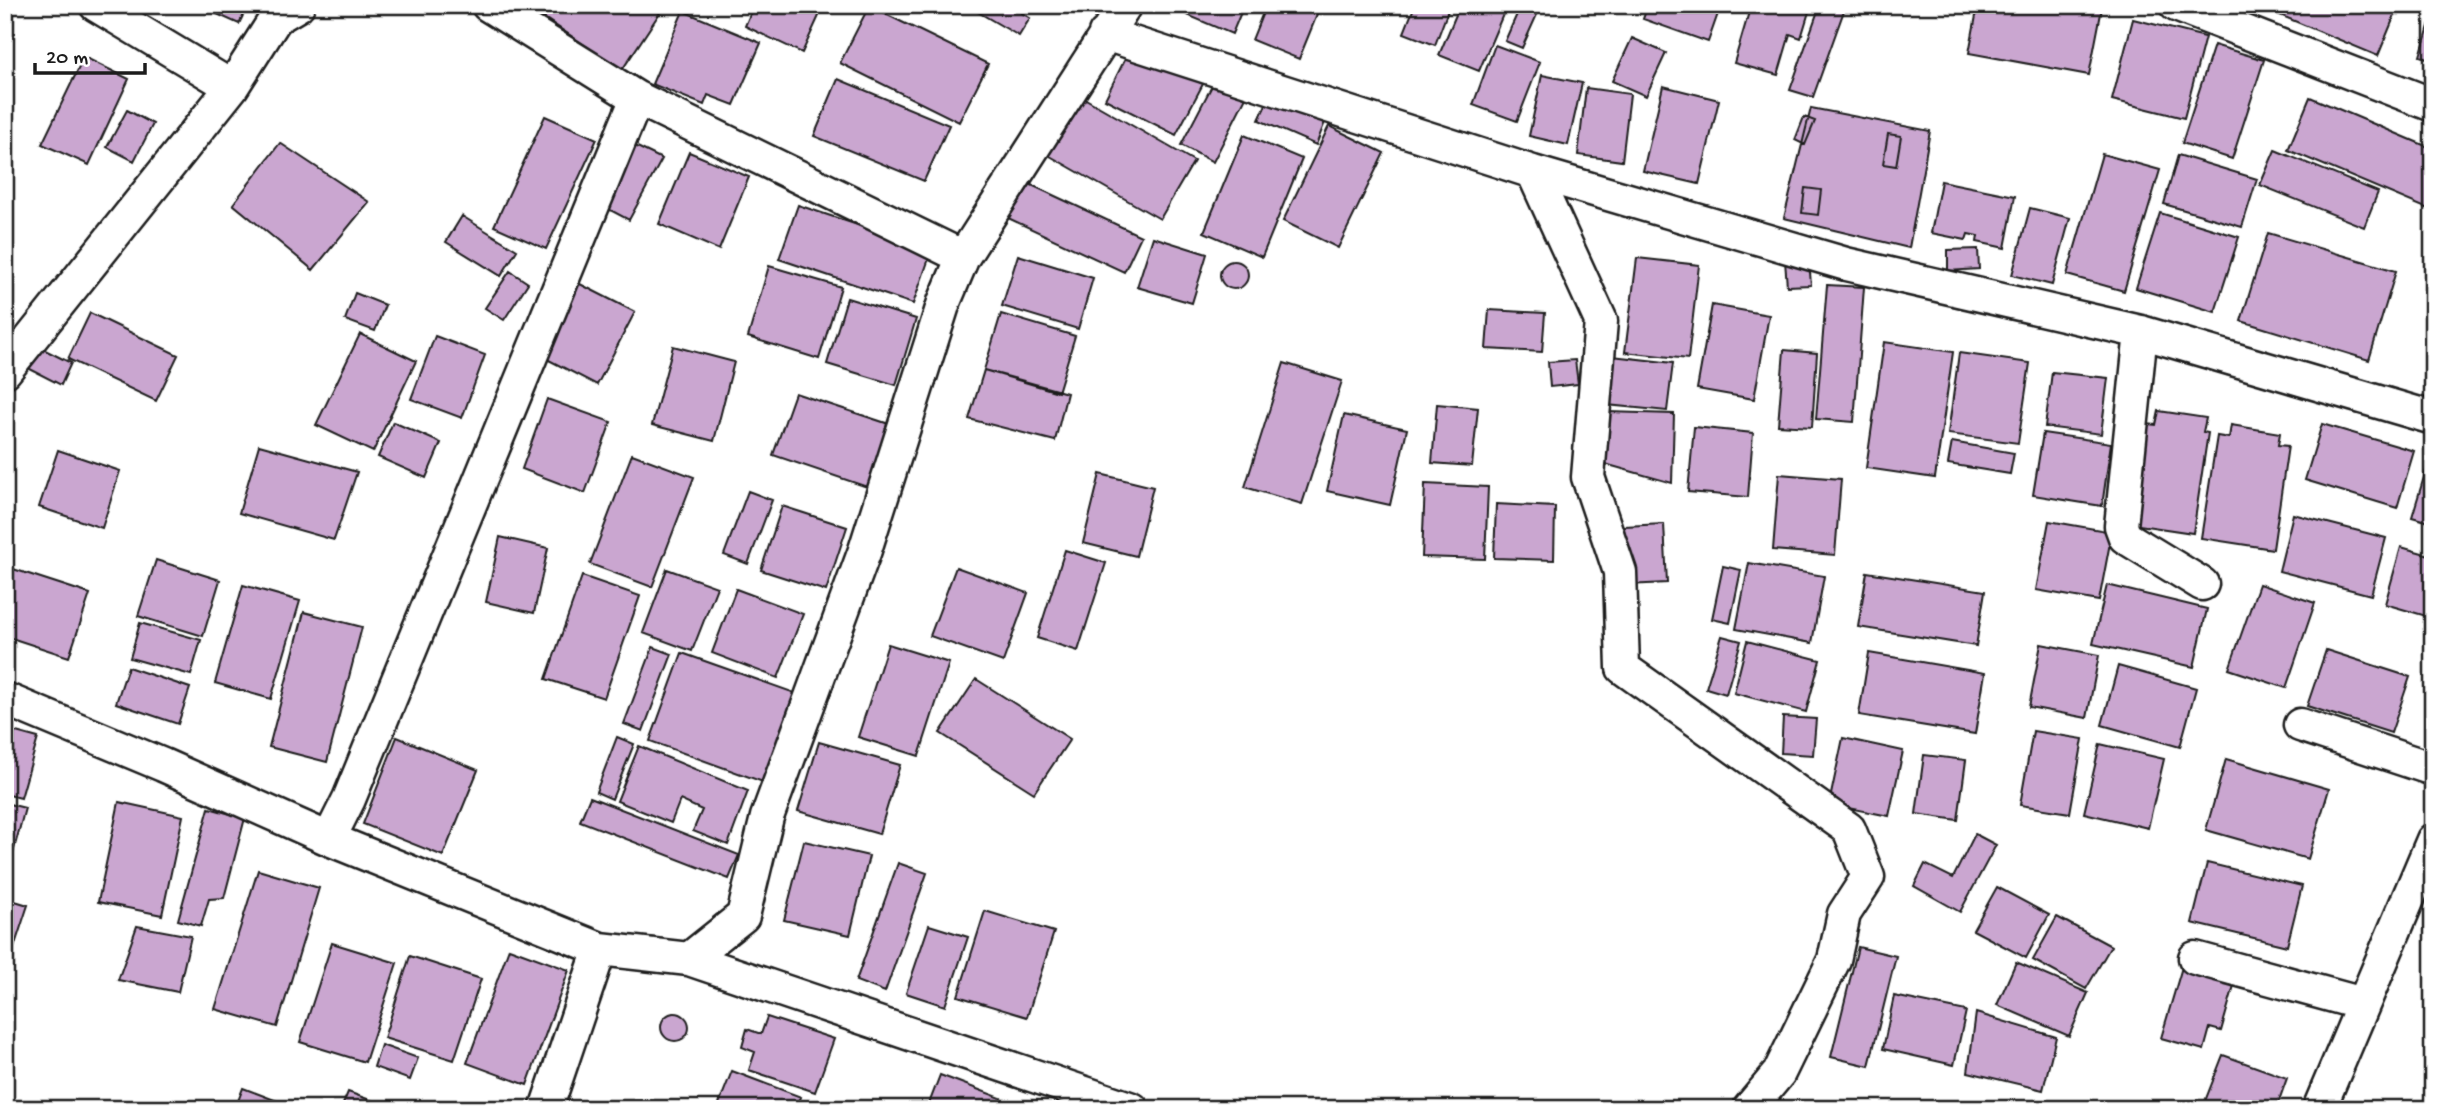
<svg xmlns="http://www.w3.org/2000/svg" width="2438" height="1114" viewBox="0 0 2438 1114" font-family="'Gochi Hand',sans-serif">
<rect width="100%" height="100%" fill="#fff"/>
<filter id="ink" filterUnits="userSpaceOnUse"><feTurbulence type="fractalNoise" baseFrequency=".0143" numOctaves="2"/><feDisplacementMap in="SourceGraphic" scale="14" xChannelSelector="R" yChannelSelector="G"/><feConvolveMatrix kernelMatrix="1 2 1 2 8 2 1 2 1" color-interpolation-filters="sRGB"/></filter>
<g filter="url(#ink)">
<path fill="#caa6d0" stroke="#1c1c1c" stroke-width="2" d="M197,5H248L239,24Z
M525,5H659L663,8L622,70Z
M754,5H824L802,53L745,26Z
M966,5H1015L1013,8L1030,18L1019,36Z
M1188,5H1244L1232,34L1185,14Z
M1266,5H1321L1299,59L1252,40Z
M1415,5H1450L1435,45L1404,33Z
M1460,5H1507L1479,71L1439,55Z
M1521,5H1535L1540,8L1522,48L1505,41Z
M1648,5H1721L1708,42L1643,19Z
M1751,5H1811L1801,38L1790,34L1778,75L1734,63Z
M1820,5H1846L1813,97L1790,90Z
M1978,5H2086L2102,8L2089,75L1969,53Z
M2256,5H2399L2378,56Z
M869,6L988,64L959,122L840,63Z
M683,11L761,43L734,105L708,95L704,105L652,84Z
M2433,13V60L2420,56Z
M2133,19L2205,37L2184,118L2112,100Z
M1632,38L1666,53L1646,96L1612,81Z
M1495,45L1540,62L1517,121L1473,105Z
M2214,45L2264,60L2232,159L2182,143Z
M1131,47L1203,84L1176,135L1105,99Z
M84,57L129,79L89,165L42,144Z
M1542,75L1582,83L1568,145L1529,136Z
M1216,78L1247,95L1213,162L1181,145Z
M838,79L949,125L924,181L814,136Z
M1663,86L1719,100L1699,184L1643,171Z
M1586,88L1630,94L1622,161L1578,155Z
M1271,93L1327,117L1316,145L1259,120Z
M1077,94L1194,161L1160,219L1043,152Z
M2310,97L2433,149V197L2428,209L2288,150Z
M1811,108L1930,131L1909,248L1784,218Z
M127,110L153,124L134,161L107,147Z
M545,116L597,139L546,249L494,226Z
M1804,117L1815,121L1805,145L1795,140Z
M1329,126L1384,153L1338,248L1283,221Z
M1888,134L1901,136L1896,166L1883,164Z
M1244,135L1302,159L1262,257L1204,232Z
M280,143L369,202L313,270L233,204Z
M629,143L662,159L629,220L597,203Z
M2275,150L2378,192L2364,227L2260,185Z
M689,152L749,177L719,250L659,224Z
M2102,154L2160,170L2124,291L2067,275Z
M2178,155L2257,179L2242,227L2164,204Z
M1941,181L2015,196L2005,248L1977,242L1978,236L1968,234L1966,240L1931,233Z
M1025,182L1141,236L1124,272L1008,218Z
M1805,188L1821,190L1818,215L1802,213Z
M798,205L932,250L913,304L779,259Z
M2030,208L2070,218L2052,285L2012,275Z
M2160,213L2239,237L2215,312L2136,288Z
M462,216L517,250L501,276L446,242Z
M2268,233L2396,271L2369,360L2241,321Z
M1153,237L1207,254L1192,303L1137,287Z
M1978,249L1979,269L1948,271V250Z
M1018,255L1093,278L1078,329L1002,306Z
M1637,258L1699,265L1688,359L1625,352Z
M1809,259L1811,285L1787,286L1785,261Z
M1220 275a14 14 0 1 1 28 0a14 14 0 1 1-28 0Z
M769,266L841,287L819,359L748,337Z
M510,271L528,283L504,320L485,308Z
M578,283L635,312L597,385L541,356Z
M1827,285L1864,287L1854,422L1816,419Z
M355,293L385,305L375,331L345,320Z
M847,298L916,319L896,385L827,364Z
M1712,305L1769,315L1754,399L1697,389Z
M1489,310L1545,313L1542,352L1486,349Z
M90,313L178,355L156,401L68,359Z
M1001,314L1075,336L1058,392L984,370Z
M360,334L416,361L373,452L316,425Z
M435,336L485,355L462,418L411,399Z
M1884,342L1953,352L1935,478L1866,468Z
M673,346L734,362L714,441L652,425Z
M39,347L71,363L61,385L28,368Z
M1784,350L1817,353L1812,427L1778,425Z
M1959,353L2030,363L2018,443L1948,434Z
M1612,356L1673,363L1667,411L1607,405Z
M1575,360L1578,384L1550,387L1548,362Z
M1284,363L1342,381L1302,504L1245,487Z
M984,370L1067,393L1055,441L969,419Z
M2052,372L2108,378L2101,434L2045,427Z
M795,393L898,427L876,490L773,455Z
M547,399L611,422L585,493L522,469Z
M1437,404L1478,408L1472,466L1432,463Z
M2159,411L2206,418L2203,432L2208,433L2193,533L2132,524L2147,424L2156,425Z
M1607,412L1674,414L1672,483L1605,464Z
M1344,415L1407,429L1390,505L1327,491Z
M393,422L441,443L426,478L378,457Z
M2322,424L2414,451L2397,508L2305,480Z
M2231,425L2280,433L2278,445L2288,446L2273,549L2201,538L2217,436L2229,438Z
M1694,427L1753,433L1748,497L1688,492Z
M2043,433L2111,443L2102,506L2033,495Z
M1952,442L2014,453L2010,474L1948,464Z
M259,445L357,472L334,540L239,513Z
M58,450L120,471L102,528L39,507Z
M632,454L694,477L652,587L590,564Z
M2430,457L2433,458V523L2412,517Z
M1100,474L1153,487L1136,556L1083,543Z
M1779,474L1841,479L1835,555L1773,550Z
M1425,484L1488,487L1485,559L1422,557Z
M748,491L772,500L748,564L724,555Z
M1496,504L1555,507L1554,560L1494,558Z
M782,506L847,527L826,591L761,570Z
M2293,514L2386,538L2371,595L2279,571Z
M2049,521L2112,532L2099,601L2036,590Z
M1664,524L1667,583L1627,585L1624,526Z
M500,537L548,548L534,613L486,602Z
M2401,547L2433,556V618L2385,604Z
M1065,550L1106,563L1078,651L1037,638Z
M156,560L220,580L203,636L138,616Z
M1749,563L1824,576L1812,643L1736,629Z
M1723,566L1741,570L1730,623L1712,619Z
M7,567L90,594L69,657L5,636V573Z
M956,567L1028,593L1003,662L930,636Z
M667,569L717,587L692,651L643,633Z
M1867,572L1985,591L1976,646L1858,627Z
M582,576L640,596L604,698L546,679Z
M2259,584L2315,603L2286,688L2229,669Z
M243,585L300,601L271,699L215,683Z
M2107,585L2207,609L2194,667L2093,644Z
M736,589L803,614L778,678L712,653Z
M304,612L362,627L327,762L269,747Z
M140,623L201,640L191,675L130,658Z
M1722,636L1741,641L1726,694L1706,688Z
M1747,641L1820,660L1806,712L1734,693Z
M888,644L949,663L919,756L858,737Z
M2041,644L2099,655L2087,718L2029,707Z
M653,647L672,654L643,731L624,724Z
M2326,650L2410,677L2391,733L2307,706Z
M682,653L795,693L763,782L650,741Z
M1869,653L1985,673L1975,734L1859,715Z
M2118,666L2196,688L2180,747L2102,725Z
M128,667L190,688L178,724L116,703Z
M976,679L1070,739L1034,793L940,733Z
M1783,717L1816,719L1813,755L1781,753Z
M5,729L38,738L21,798L5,794Z
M2033,731L2083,739L2070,813L2020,805Z
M397,737L478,770L443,856L363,824Z
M617,737L634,744L612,799L596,792Z
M1843,738L1903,751L1889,816L1829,804Z
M819,742L900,765L879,834L798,811Z
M2100,744L2164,759L2148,828L2084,813Z
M639,746L748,791L728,845L693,831L702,810L680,800L671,823L617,801Z
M1924,755L1966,760L1958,820L1916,814Z
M2226,759L2329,789L2308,859L2206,830Z
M590,797L739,855L729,879L580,821Z
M119,802L183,816L162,915L98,902Z
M5,803L25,808L8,872L5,871Z
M209,808L245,818L224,898L209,899L201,926L178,920Z
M1975,834L1996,845L1960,912L1914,886L1925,864L1953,878Z
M804,841L869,856L850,935L784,920Z
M898,863L927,873L885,992L856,981Z
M2207,863L2302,886L2287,946L2192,923Z
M258,870L319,888L277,1027L215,1009Z
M1997,887L2049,915L2026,958L1973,930Z
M5,898L28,905L7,969L5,968Z
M985,911L1054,932L1027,1017L958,996Z
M2057,917L2111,946L2086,989L2033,960Z
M929,925L968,937L945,1006L906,993Z
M137,926L191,936L178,992L118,980Z
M332,943L397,963L365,1062L300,1042Z
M1858,947L1896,956L1869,1066L1831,1057Z
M509,948L569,970L527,1085L467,1063Z
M410,956L481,979L454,1060L384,1038Z
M2016,962L2088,993L2069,1036L1997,1005Z
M2182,967L2235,982L2221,1031L2210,1028L2204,1050L2161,1038Z
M1894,996L1966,1011L1954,1065L1883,1049Z
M1976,1013L2056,1037L2043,1090L1968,1072Z
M661 1027a14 14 0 1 1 28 0a14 14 0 1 1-28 0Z
M767,1017L834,1039L815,1092L749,1070L755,1052L742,1047L747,1029L761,1034Z
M381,1045L418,1058L410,1080L374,1067Z
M2223,1055L2287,1078L2276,1109H2202Z
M732,1071L801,1097L796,1109H717Z
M940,1075L1001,1098L997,1109H927Z
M243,1088L298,1109H235Z
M348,1092L395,1109H341Z"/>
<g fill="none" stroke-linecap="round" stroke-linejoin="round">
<g stroke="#1c1c1c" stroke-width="37">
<path id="minor" d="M96,5L232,87
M488,5L637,98L963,257
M2176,5L2433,105
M1105,34L1533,172L1846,264L2141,332L2433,418
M1533,172L1601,321L1588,477L1620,572L1623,668L1849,829L1868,877L1844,914L1834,960L1779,1073L1749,1109
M2141,332L2121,526L2125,537L2202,584
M5,371L232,87L276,18L298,5
M5,699L163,765L329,839L600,949L689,959L1132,1109
M2300,725L2433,769
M329,839L349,799L637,98
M2195,958L2363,1004
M689,959L743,916L767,817L865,550L944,302L963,257L1125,5
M546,1109L600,949
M2319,1109L2433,840"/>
</g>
<use href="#minor" stroke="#fff" stroke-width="32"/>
</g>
</g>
<rect width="2438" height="1114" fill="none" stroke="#fff" stroke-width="28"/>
<rect x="14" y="14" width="2410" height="1086" fill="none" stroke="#1c1c1c" stroke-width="2.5" filter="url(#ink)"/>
<path d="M35 63v10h110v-10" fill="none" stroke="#1c1c1c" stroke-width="3.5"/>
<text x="46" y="63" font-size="21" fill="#1c1c1c" stroke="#ffffff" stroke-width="5" paint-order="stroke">20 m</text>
</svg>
